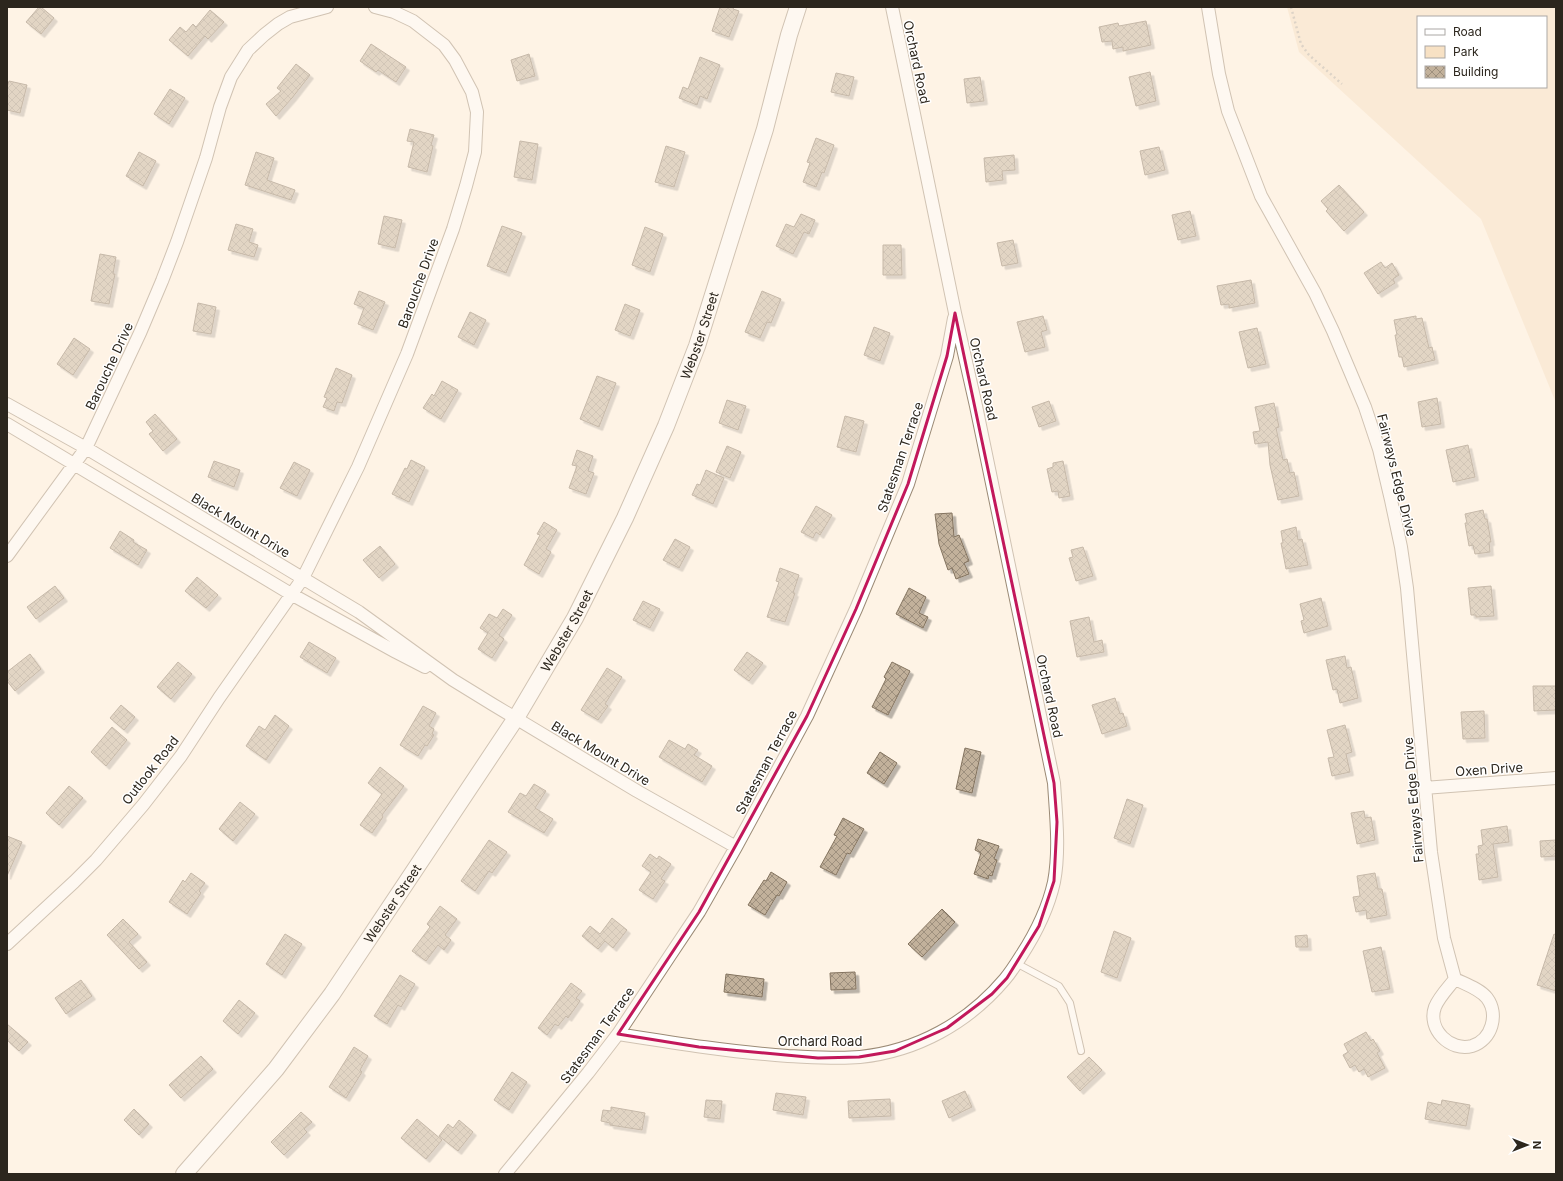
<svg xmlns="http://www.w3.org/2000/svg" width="1563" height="1181" viewBox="0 0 1563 1181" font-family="Inter,sans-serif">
<defs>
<pattern id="building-cross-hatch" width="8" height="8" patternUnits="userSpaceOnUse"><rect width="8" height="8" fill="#c2b19b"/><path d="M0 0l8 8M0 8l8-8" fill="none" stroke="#9e907e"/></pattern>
<filter id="shadow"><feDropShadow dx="3.5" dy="3.5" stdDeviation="0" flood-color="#0004"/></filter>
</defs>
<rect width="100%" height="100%" fill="#fef3e5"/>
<path fill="#f7e1c4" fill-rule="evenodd" d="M1287,7H1556V403L1481,219L1299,52ZM1418,17H1546V87H1418Z"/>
<path fill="url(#building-cross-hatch)" stroke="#83735f" filter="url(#shadow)" d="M39,7H41L54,18L41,34L26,22Z
M720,7H734L733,9L739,11L729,37L712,31Z
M210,10L224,22L208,39L205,36L188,56L169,40L180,27L186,32L193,24L196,27Z
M1146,21L1151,45L1123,51V47L1113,49L1112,41L1102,42L1099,27L1118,23L1119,26Z
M371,44L406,67L396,82L378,70L376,72L360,61Z
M529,54L535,76L517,81L511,60Z
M700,57L720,65L707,99L700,96L697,105L679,98L683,87L688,89Z
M296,64L310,75L292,98L276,116L266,104L281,91L277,88Z
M1150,72L1156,101L1136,106L1129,77Z
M836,73L854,77L849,96L831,92Z
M980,77L984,101L967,103L964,79Z
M9,81L27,85L20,113L7,110V87Z
M170,89L185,98L169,124L154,114Z
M410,129L434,135L431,145L433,146L427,172L408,167L414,142L407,141Z
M816,138L834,145L824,173L822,172L816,187L803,182L810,163L807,162Z
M520,141L538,144L532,180L514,177Z
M666,146L685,152L674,187L655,182Z
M1159,147L1165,170L1145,175L1140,151Z
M139,152L156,161L143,186L126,176Z
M256,152L274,158L267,180L295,190L291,200L245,185Z
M1014,155L1015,170L1002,171L1003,180L986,182L984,158Z
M1339,185L1364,212L1344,231L1326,211L1328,209L1321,201Z
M1190,211L1196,236L1178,240L1172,215Z
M801,214L815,220L809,234L804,232L793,254L776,246L786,224L794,227Z
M384,216L402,220L395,248L378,244Z
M236,224L253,229L249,242L258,245L254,257L228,250Z
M502,226L522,233L506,273L487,266Z
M645,227L663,234L650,272L632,265Z
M1013,240L1018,263L1002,266L997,243Z
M883,245H901L902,275H883Z
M100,254L116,257L113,274H115L109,304L91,301Z
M1381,262L1385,268L1392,263L1399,275L1393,279L1395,283L1378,294L1364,273Z
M1251,280L1255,303L1229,308V304L1221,305L1217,286Z
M359,291L385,302L373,330L358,324L364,308L354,304Z
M762,291L781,299L771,323L767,322L760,338L745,332Z
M198,303L216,307L211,334L193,331Z
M625,304L640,310L630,336L615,330Z
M470,312L486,320L474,345L458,337Z
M1043,316L1047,330L1041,332L1045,347L1025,352L1017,322Z
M1416,316V319L1422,318L1429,348L1432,347L1435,360L1404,367L1402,357H1399L1395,335H1397L1394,320Z
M874,327L890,333L880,361L864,355Z
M1257,328L1266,364L1248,368L1239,332Z
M74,338L90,349L73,375L57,364Z
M336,368L352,375L342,403L337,402L334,411L323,407L327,398L324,397Z
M597,376L616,383L599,427L580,419Z
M442,381L458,390L441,419L423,408L432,394L434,396Z
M1437,398L1441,424L1422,427L1418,402Z
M727,400L746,406L738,430L719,423Z
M1049,401L1056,421L1039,427L1032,407Z
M1274,403L1279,427L1276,428L1283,460L1287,459L1290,473L1294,472L1299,496L1278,500L1270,465L1268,442L1255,444L1253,432L1260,431L1255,407Z
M155,414L177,439L163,451L149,434L153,431L146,422Z
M845,416L864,421L856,452L837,447Z
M1468,445L1475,477L1453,482L1446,450Z
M727,446L741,452L730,478L716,472Z
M577,450L593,456L588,471L594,473L586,494L569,488L577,466L572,465Z
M411,460L425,467L409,502L392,494L405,468L407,469Z
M214,461L240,470L234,487L208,477Z
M1063,461L1070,496L1059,498L1058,491L1052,492L1047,469L1053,467V463Z
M294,462L310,470L297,496L280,488Z
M706,470L724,478L713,504L692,495L697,484L700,485Z
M816,506L832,515L820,535L816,532L813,538L801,532Z
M1483,510L1485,519H1487L1491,542H1489L1490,552L1475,554L1473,545L1469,546L1465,523H1467L1465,514Z
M952,513L954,537L959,535L969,561L964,563L969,574L956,579L952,568L948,570L939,544L935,514Z
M544,522L557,530L546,549L551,552L539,574L524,565L540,535L537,534Z
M1296,527L1298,540L1302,539L1308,565L1286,569L1281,543H1283L1281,531Z
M120,531L134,540L133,542L147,550L138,565L110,548Z
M675,539L690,547L679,568L663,560Z
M380,546L395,564L379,578L363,560Z
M1083,547L1093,576L1076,581L1069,558L1073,557L1071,550Z
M780,568L799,575L793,593H795L785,622L767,617L779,582L776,581Z
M197,577L218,595L206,608L185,591Z
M55,586L64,598L36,619L27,607Z
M1491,586L1494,616L1476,617V615H1471L1468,588Z
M909,588L926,597L919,613L928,617L923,628L896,614Z
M1321,598L1328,626L1304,633L1301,621L1304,620L1300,604Z
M643,601L660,609L650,628L633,620Z
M503,609L512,615L499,635L504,639L492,658L478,649L488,633L480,628L489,614L497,618Z
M1089,617L1094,642L1102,640L1104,652L1077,657L1070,621Z
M309,642L336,658L327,673L300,657Z
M747,652L763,663L749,681L734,670Z
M30,654L41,669L15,691L7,681V672Z
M1345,656L1347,668L1351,667L1358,698L1340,703L1337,689L1333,690L1326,660Z
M178,662L192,674L171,699L157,687Z
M892,662L910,671L888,715L872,707L886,679L884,677Z
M607,668L622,677L605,704L608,706L598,720L581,710Z
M1533,686H1556V710L1534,711Z
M1115,698L1120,714L1123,713L1127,726L1102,734L1092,705Z
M121,705L135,717L124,730L110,718Z
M423,706L436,713L429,726L434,729L432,734L434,735L427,746L425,745L418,756L400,745Z
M1484,711L1485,738L1463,739L1461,712Z
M275,715L289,726L266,760L246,746L259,726L265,730Z
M1345,725L1352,752L1346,754L1350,772L1332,776L1328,758L1334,757L1327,730Z
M112,727L127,740L106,766L91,752Z
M669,740L685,749L688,744L698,750L694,755L712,766L702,782L659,757Z
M965,748L981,752L972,793L956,789Z
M880,752L897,763L884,784L867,773Z
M380,767L404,786L382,815L383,817L372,833L360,825L382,794L368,783Z
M534,784L546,791L535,808L553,819L544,833L508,812L520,793L526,796Z
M69,786L83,798L59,825L46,813Z
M1127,799L1143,805L1130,844L1114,838Z
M240,802L255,814L233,841L219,829Z
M1364,811L1365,818L1371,817L1375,840L1357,844L1351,813Z
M843,818L864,829L850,854L847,853L836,875L820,867L837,836L834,835Z
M1507,826L1509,842L1493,844L1498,877L1479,880L1476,854H1479L1478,846L1483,845L1481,830Z
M7,836L22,842L7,876Z
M978,839L999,846L994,859L997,860L992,876L989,875L988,879L974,874L981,853L975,850Z
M489,840L507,852L492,873L489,871L475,891L461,881Z
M1556,840V856L1541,857L1540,841Z
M650,854L657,859L659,856L671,864L661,879L665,881L653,899L639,890L651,872L642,866Z
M771,872L787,882L779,896L777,895L765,915L748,905L764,880L766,881Z
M191,873L205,883L199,891L201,893L187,914L169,902L183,880L185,882Z
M1375,873L1378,889H1382L1387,915L1367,919L1366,910L1356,912L1353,897L1360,896L1357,876Z
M440,906L457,919L445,935L451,940L444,950L438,945L426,961L412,951L430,927L427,924Z
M942,909L955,922L922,957L908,944Z
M612,918L627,930L613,948L605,941L598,949L582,936L590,926L600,934Z
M123,919L138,934L129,942L147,962L139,969L107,935Z
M1114,931L1131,938L1117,978L1101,972Z
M285,934L302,944L282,975L266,964Z
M1554,934L1556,935V991L1537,985Z
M1307,935L1308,947H1296L1295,936Z
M1381,947L1390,989L1372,992L1363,951Z
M855,972L856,989L831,990L830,973Z
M726,974L764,979L762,997L724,992Z
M400,975L415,984L401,1007L398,1005L387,1024L374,1016Z
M81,980L92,996L66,1014L55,998Z
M571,983L582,991L576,998L580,1001L568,1018L566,1016L558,1026L555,1024L547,1035L538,1028Z
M239,1000L255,1013L238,1034L223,1021Z
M7,1024L28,1042L19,1051L7,1040Z
M1366,1032L1371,1041L1373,1039L1380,1051L1377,1053L1385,1068L1368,1077L1364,1069L1359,1072L1355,1065L1350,1068L1343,1055L1348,1052L1344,1044Z
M354,1047L368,1056L360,1070L362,1072L346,1098L329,1087Z
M201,1056L213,1069L181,1098L169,1085Z
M1089,1057L1102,1070L1080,1091L1067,1077Z
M512,1072L527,1082L509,1110L494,1100Z
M965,1091L972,1107L949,1118L942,1101Z
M776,1093L806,1097L803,1115L773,1110Z
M890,1099L891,1116L849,1118L848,1101Z
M706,1100L722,1101L720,1119L704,1117Z
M1442,1100L1470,1105L1466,1126L1425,1119L1428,1102L1441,1105Z
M611,1107L645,1113L642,1130L610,1125V1123L601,1121L603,1110L611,1111Z
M134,1109L149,1124L139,1135L124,1120Z
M301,1112L312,1122L304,1129L307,1132L284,1155L271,1142Z
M417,1119L442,1140L426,1159L401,1138Z
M459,1120L473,1132L458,1151L439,1136L448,1124L453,1128Z"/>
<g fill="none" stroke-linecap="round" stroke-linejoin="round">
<g stroke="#9b8a75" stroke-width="8">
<path id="lane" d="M1016,963L1059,986L1070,1003L1081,1051"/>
</g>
<g stroke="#9b8a75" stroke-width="14">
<path id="street" d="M1208,7L1219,74L1228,111L1244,152L1261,196L1315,293L1333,331L1365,407L1379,449L1391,500L1401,547L1407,588L1431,852L1444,938L1455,979C1465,984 1480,989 1487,998C1499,1014 1492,1040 1472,1046C1450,1052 1427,1029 1435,1007C1439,997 1448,988 1455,979
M7,404L86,448L359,612L453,680L492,704L637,791L736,847
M7,424L291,594L396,652L425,667
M7,556L86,448L140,333L162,281L177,242L206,158L220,107L231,77L248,50L264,35L278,24L290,17L327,7
M1424,788L1556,778
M7,944L74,882L96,860L143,805L181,756L219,698L303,578L358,467L407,354L453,229L466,186L475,152L477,112L472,92L455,60L444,45L413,21L394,12L375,7
M618,1034C675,1043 731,1052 788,1056C812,1057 836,1059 860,1057C917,1051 968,1023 1005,979C1011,972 1016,964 1021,956C1036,933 1048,909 1054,882C1060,850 1056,815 1054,783L976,406L955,313L892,7
M505,1174L588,1073L618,1034L669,957L699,912L736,847L807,716L856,609L908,484L947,356L954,318"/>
</g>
<g stroke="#9b8a75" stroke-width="18">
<g id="secondary">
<path id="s1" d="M184,1174L276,1069L332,994L516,718L575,618L625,518L666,426L697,346L765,129L789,35L798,7"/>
</g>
</g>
<path stroke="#b6ada1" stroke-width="2.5" stroke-dasharray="2 3" stroke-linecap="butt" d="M1291,7L1301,44L1309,55L1342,84"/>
<use href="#lane" stroke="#fff" stroke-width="6"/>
<use href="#street" stroke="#fff" stroke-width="12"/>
<use href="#secondary" stroke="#fff" stroke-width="16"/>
</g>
<path d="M0 0H1563V1181H0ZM955,313L1054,783L1057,822L1054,881L1039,926L1007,978L992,994L947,1028L895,1051L859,1057L818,1058L699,1047L618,1034L699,912L807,716L856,609L908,484L947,356Z" fill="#fef3e5" fill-opacity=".55" fill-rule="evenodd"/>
<path fill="none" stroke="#c2185b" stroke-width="3" stroke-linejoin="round" d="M955,313L1054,783L1057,822L1054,881L1039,926L1007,978L992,994L947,1028L895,1051L859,1057L818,1058L699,1047L618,1034L699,912L807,716L856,609L908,484L947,356Z"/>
<g text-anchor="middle" stroke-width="3" stroke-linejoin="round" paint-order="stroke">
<g font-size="13" fill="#2c261d" stroke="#fff">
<text transform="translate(917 62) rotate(78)" y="5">Orchard Road</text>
<text transform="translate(418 283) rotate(-70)" y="5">Barouche Drive</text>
<text dy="5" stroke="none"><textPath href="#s1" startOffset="990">Webster Street</textPath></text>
<text transform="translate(109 366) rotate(-65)" y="5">Barouche Drive</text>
<text transform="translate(984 379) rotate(77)" y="5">Orchard Road</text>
<text transform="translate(900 457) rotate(-71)" y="5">Statesman Terrace</text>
<text transform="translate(1397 475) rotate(76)" y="5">Fairways Edge Drive</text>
<text transform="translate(241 525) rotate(31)" y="5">Black Mount Drive</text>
<text dy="5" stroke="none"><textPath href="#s1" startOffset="666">Webster Street</textPath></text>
<text transform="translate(1050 696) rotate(78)" y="5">Orchard Road</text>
<text transform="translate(601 753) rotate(31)" y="5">Black Mount Drive</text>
<text transform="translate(766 762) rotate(-62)" y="5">Statesman Terrace</text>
<text transform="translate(1489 769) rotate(-4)" y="5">Oxen Drive</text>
<text transform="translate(150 770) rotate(-52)" y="5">Outlook Road</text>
<text transform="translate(1413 800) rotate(-95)" y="5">Fairways Edge Drive</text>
<text dy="5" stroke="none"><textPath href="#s1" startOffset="342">Webster Street</textPath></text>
<text transform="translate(597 1035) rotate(-54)" y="5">Statesman Terrace</text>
<text x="820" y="1046">Orchard Road</text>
</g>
</g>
<rect width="1563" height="1181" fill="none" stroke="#2c261d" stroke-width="16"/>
<rect x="1417" y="16" width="130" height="72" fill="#ffffff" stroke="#aba8a5"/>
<rect x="1425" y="29" width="20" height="6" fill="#ffffff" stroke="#aba8a5"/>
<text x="1453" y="36" font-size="12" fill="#2c261d">Road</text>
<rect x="1425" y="46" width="20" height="12" fill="#f7e1c4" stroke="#aba8a5"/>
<text x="1453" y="56" font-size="12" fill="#2c261d">Park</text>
<rect x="1425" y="66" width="20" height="12" fill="url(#building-cross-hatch)" stroke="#aba8a5"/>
<text x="1453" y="76" font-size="12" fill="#2c261d">Building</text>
<g transform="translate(1527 1145) rotate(90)" stroke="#ffffff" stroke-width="3" paint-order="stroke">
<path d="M0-3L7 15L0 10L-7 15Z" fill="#2c261d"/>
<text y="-6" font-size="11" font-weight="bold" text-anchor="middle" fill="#2c261d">N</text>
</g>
</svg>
